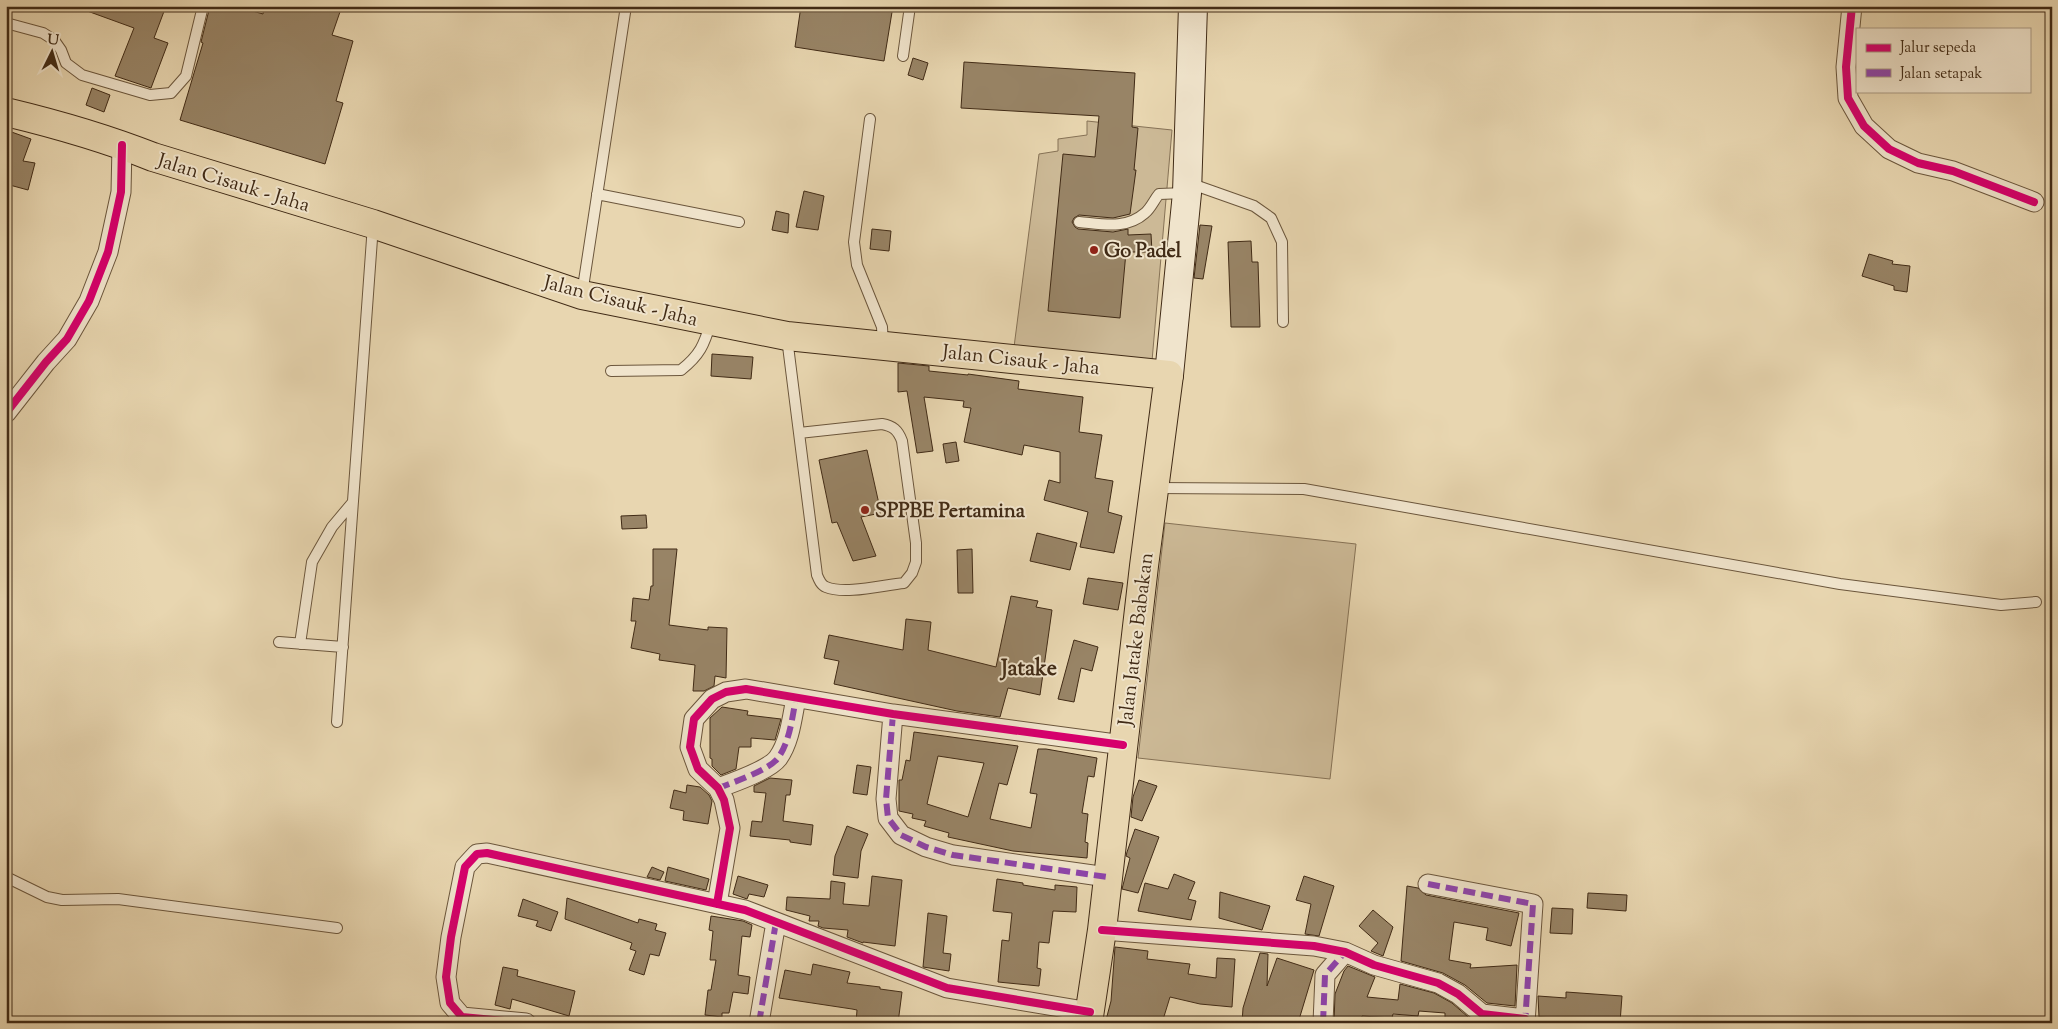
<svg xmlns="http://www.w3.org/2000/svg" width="2058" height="1029" viewBox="0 0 2058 1029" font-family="'Sorts Mill Goudy',serif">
<rect width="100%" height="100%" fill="#e8d6b0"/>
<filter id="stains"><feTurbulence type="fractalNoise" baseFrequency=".004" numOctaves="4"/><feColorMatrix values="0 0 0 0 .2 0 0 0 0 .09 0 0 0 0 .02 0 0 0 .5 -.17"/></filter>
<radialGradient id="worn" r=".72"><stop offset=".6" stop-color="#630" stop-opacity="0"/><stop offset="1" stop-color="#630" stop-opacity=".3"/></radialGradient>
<path fill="#ccb996" stroke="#867256" d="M1087,121L1172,130L1152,361L1014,347L1039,154L1058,151V139L1087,135Z
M1165,523L1356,544L1330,779L1138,758Z"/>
<path fill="#988466" stroke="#412b16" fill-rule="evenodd" d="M80,6H166L154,38L168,43L151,88L115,76L134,28L79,8Z
M210,6H235L263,14L264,6H342L332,35L353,41L336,101L343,103L325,164L180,120L203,43L201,42Z
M801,6H893L884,61L795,47Z
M913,58L928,63L923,80L908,75Z
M964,62L1135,73L1132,127L1138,128L1134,170H1136L1130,214L1113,218L1079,215L1074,218L1072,222L1075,227L1078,229L1113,232L1128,229V235L1151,234L1152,252H1126L1120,318L1048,311L1063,154L1095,157L1099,116L961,108Z
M92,88L110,95L104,112L86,105Z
M6,130L31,139L23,161L35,163L28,190L6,184Z
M804,191L824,196L818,230L796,227Z
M776,211L789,214L788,233L772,230Z
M1200,225L1212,226L1203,279L1194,278Z
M872,229L891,231L889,251L870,249Z
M1251,241L1252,262H1258L1260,327H1231L1228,242Z
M1869,254L1893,261L1892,264L1910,266L1907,292L1894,290V286L1862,276Z
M712,354L753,357L751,379L711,376Z
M898,363L929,366V371L968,375V374L1019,381L1018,389L1083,397L1079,432L1102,435L1095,478L1113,481L1108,512L1122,516L1114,553L1080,547L1088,512L1044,500L1049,480L1060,483V452L1024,445L1022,455L964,442L971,408L963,407L964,401L924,397L933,451L917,453L907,391L898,392Z
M956,442L959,461L946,463L943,444Z
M867,450L881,513L861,517L876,556L853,561L837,522L832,523L819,460Z
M646,515L647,528L622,529L621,516Z
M1037,533L1077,543L1070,570L1030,561Z
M653,549H677L669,625L708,630V627L727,628L726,678L715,676L714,686L704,691H693L695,665L659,660L660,654L631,648L636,621H631L633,598L649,600L651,586H653Z
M972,549L973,593H958L957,550Z
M1088,578L1123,583L1118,610L1083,604Z
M1011,596L1038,601L1036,607L1052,610L1040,695L1008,688L1000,717L957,711L834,684L839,661L824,658L829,635L903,650L906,619L931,622L928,650L996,667Z
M1074,640L1098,647L1092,671L1081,668L1074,702L1058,699Z
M722,707L748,711L747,715L781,719L775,740L751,738V747H739L736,769L721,775L712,766V759L710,758V718Z
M914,732L1018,746L1007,785L999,783L990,819L1031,828L1037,794L1030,793L1038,749H1046L1097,758L1094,777L1088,776L1082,813L1088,814L1085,842L1088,843L1087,858L1013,851L948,837L949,833L924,826L926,821L912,818L913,814L899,811V780H902L906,760L910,761ZM938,756L984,763L968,817L927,804Z
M857,765L871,767L867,795L853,793Z
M770,778L792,780L790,795H786L783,821L813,825L811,845L790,842V840L750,836L752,821L762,822L766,793L754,792V786Z
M1139,780L1157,786L1142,821L1131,817L1133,797Z
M687,785L700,787L709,795L712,801L708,824L683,820L684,811L670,808L674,790L686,793Z
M847,826L868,834L861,851L858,878L833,875L835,856Z
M1135,829L1159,837L1138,893L1122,889L1130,858L1126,856L1127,852Z
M652,867L664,872L660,880L647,877Z
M668,867L709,879L706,890L665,881Z
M1174,874L1195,882L1188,899L1196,901L1191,920L1138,911L1145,883L1168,889Z
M738,876L768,885L764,897L749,894L747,899L733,894Z
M872,876L902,880L895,946L863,942V943L847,937L848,930L823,928L818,926L819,921H809L810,916L786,910L787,897L830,899L831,881L845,883L843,904L869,906Z
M1304,876L1334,886L1319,936L1305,934L1311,904L1296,900Z
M997,879L1023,883V885L1055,890V885L1077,887L1076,912L1053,911L1049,943L1039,942L1037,968L1041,969L1039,986L998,982L1002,940L1009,941L1012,913L993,911Z
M1407,886L1418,888L1426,895L1519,913L1511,946L1486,940L1488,928L1454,922L1449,960L1471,964L1470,968L1517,965L1515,1006L1487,1003L1465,985L1443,973L1401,961Z
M1220,892L1270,906L1262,930L1219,918Z
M1588,893L1627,895L1626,911L1587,908Z
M567,898L638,923L639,919L657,924L655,930L666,933L659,956L650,954L644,975L629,970L636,951L630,949L632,943L565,919Z
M523,899L558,912L551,931L536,926L538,921L518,916Z
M1552,908L1573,909L1572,934L1550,933Z
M1373,910L1393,927L1383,956L1371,951L1378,943L1359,926Z
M928,913L947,916L943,953L951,954L949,971L923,967Z
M711,916L743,921L752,925L750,937L742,936L738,975L750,977L748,994L733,992L729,1013H722V1017L705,1015L708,990H711L716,960H710L713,931L709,930Z
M1115,947L1148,951L1147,959L1190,964L1188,974L1216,978L1217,958L1235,959L1232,1007L1200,1004L1170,997L1162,1023H1118L1106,1020L1111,1001Z
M1260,953L1268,954L1267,986L1277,958L1314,970L1298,1023H1242L1243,1008Z
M813,964L850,972L847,983L880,987V989L902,992L898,1023H856L857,1010L852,1009L779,998L785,970L811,975Z
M1348,966L1375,977L1367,997L1398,1000L1400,984L1434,993L1452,1003L1475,1023H1445V1013L1419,1011L1418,1016L1393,1014L1392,1018L1362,1016L1361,1023H1334L1335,994L1344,971Z
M503,967L518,970L517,976L575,991L569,1016L512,999L510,1009L495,1005Z
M1566,992L1622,996L1620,1023H1598V1021L1539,1017L1538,996L1566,998Z"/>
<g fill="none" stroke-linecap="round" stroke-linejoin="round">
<g stroke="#6b563c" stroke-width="12">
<path id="service" d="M6,23L43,33L54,40L61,50L66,63L82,75L150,95L171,93L186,76L203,6
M903,56L910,6
M870,119L854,242L857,265L882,327L883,345
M1189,183L1254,206L1271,218L1282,242L1283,322
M597,194L739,222
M1079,222C1102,224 1126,230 1145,213C1151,208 1154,200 1159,194L1185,193
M582,294L626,6
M787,338C797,417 807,496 817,575C819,580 821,585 826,587C845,595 883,585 904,583L912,573L916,562V543L902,441C898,430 893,426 882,424L799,433
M611,371L681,370C700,355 704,345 711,322
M1155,488L1304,489L1840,584L2001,605L2036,602
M279,642L343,647
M300,644L312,562L332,527L353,502
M337,722L373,225
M6,877L47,897L62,900L118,899L337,928"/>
</g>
<g stroke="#6b563c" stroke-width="21">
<path id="minor" d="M1852,6L1846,67L1848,98L1864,126L1889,149L1918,163L1953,171L2034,202
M6,413L46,362L67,339L89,301L108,252L121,192L122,145
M893,714L886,799L888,818L901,835L926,847L953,855L1107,877
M718,788C732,783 769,770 778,758C790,741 792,718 796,698
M1428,884L1533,904L1525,1023
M717,904L730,828L724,800L718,788L698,769L690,747L694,719L712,699L726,692L746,689L893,714L1123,745
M1102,930L1314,946L1345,952L1374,965L1438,983L1458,994L1482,1014L1525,1019
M526,1023L462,1017L450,1003L446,977L451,937L465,867L477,854L487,853L745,910L947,988L1090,1012
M759,1023L776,922
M1323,1023L1325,975L1345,952"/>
</g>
<g stroke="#412b16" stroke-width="30">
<path id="secondary" d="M1169,375L1187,193L1193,6"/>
</g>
<g stroke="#412b16" stroke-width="30">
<path id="primary" d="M6,112C56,124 105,138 153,157L373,224L582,295L787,336L1169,375L1144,566L1102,930L1088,1023"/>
</g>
<use href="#service" stroke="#f0e4cc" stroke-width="10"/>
<use href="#minor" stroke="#f0e4cc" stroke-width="19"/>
<use href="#secondary" stroke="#f0e4cc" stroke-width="28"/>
<use href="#primary" stroke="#e8d6b0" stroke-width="28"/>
<path stroke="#8e44ad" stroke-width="6" stroke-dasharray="12 6" stroke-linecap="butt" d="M893,714L886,799L888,818L901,835L926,847L953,855L1107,877
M718,788C732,783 769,770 778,758C790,741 792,718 796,698
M1428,884L1533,904L1525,1023
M759,1023L776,922
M1323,1023L1325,975L1345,952"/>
<g stroke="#f0e4cc" stroke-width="11">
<path id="cycleway" d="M1852,6L1846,67L1848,98L1864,126L1889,149L1918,163L1953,171L2034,202
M6,413L46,362L67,339L89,301L108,252L121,192L122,145
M717,904L730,828L724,800L718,788L698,769L690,747L694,719L712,699L726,692L746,689L893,714L1123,745
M1102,930L1314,946L1345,952L1374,965L1438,983L1458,994L1482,1014L1525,1019
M526,1023L462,1017L450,1003L446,977L451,937L465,867L477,854L487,853L745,910L947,988L1090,1012"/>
</g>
<use href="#cycleway" stroke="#d6006c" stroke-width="8"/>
</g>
<g fill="#8f2418" stroke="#f0e4cc" stroke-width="2">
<circle cx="1094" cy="250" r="5"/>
<circle cx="865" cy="510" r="5"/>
</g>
<g text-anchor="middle" stroke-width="4" stroke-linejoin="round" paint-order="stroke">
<g font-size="20" fill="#412b16" stroke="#f0e4cc">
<text transform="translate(234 182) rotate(17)" y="7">Jalan Cisauk - Jaha</text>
<text transform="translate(621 300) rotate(14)" y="7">Jalan Cisauk - Jaha</text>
<text transform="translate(1021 359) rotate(6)" y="7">Jalan Cisauk - Jaha</text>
<text transform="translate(1135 639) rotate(-83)" y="7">Jalan Jatake Babakan</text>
</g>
<g font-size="20" font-weight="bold" fill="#412b16" stroke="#f0e4cc" text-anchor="start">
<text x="1104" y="257">Go Padel</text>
<text x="875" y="517">SPPBE Pertamina</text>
</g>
<g font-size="22" font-weight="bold" fill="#412b16" stroke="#f0e4cc">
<text x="1029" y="675">Jatake</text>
</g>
</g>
<rect width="2058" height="1029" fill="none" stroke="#e8d6b0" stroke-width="25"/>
<rect x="8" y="8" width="2043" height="1014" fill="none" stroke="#412b16" stroke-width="2.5"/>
<rect x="12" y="12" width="2033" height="1004" fill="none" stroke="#412b16"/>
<rect x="1856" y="28" width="175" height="65" fill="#f0e4cc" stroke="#aa9a83"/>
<rect x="1866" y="44" width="25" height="8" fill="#d6006c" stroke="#aa9a83"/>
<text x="1900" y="52" font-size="15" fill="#412b16">Jalur sepeda</text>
<rect x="1866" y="69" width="25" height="8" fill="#8e44ad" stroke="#aa9a83"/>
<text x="1900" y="78" font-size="15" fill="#412b16">Jalan setapak</text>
<g transform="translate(52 52) rotate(5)" stroke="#f0e4cc" stroke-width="4" paint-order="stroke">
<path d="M0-4L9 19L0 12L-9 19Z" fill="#412b16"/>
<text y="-8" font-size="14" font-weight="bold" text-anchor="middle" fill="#412b16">U</text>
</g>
<rect width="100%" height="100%" filter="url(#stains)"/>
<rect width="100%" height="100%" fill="url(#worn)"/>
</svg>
